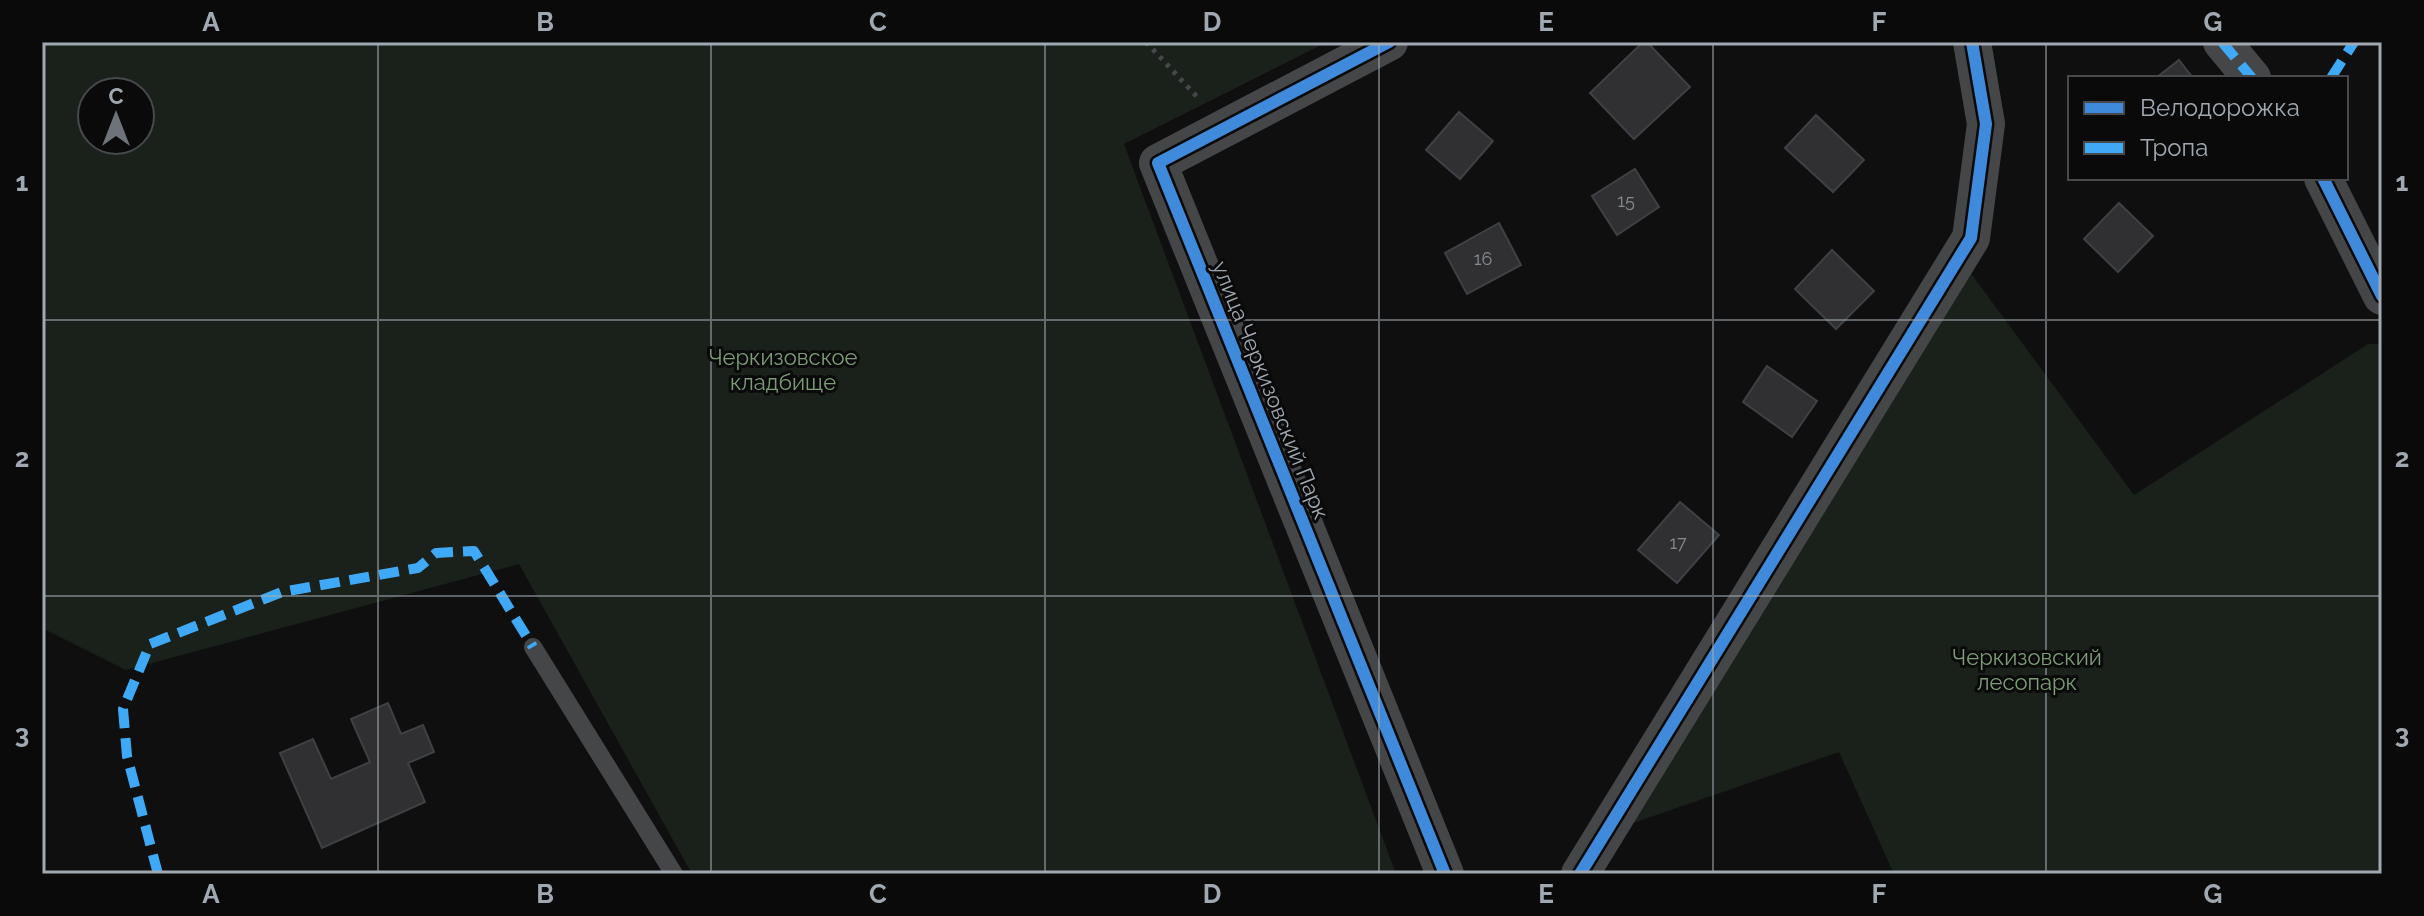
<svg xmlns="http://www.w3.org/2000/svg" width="2424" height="916" viewBox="0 0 2424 916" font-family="Raleway,sans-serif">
<rect width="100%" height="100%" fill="#0f0f10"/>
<path fill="#1a201a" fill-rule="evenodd" d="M42,42H1327L1124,144L1396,874H692L519,564L126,670L42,628ZM92,92H140V140H92Z
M1967,268L2134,495L2368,344H2378L2382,353V874H1894L1839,752L1587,839Z"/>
<path fill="#303032" stroke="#3e4144" stroke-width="2" d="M1643,42H1647L1690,87L1634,139L1590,93Z
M2179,60L2193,78H2156Z
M1459,112L1493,141L1460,179L1426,150Z
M1816,115L1864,160L1833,192L1785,148Z
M1635,169L1659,207L1617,235L1592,196Z
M2119,203L2153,236L2118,272L2084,239Z
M1499,223L1521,265L1467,294L1445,253Z
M1832,250L1874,291L1836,329L1795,289Z
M1767,366L1817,401L1792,437L1743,402Z
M1680,502L1719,535L1677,583L1638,550Z
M388,703L401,734L423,725L434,752L408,763L425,802L322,848L280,753L313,739L331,779L370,762L351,719Z"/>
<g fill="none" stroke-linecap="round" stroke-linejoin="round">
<path stroke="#45474a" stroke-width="5" stroke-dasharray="4 6" stroke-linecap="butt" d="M1146,42L1200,100"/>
<path stroke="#444648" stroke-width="18" d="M533,647L674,874"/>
<path stroke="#444648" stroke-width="38" d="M1389,42L1158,163L1445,874
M2222,42L2252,78
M2323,178L2382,296
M1580,874L1971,238L1986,124L1972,42"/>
<path stroke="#3fa9f5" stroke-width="10" stroke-dasharray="20 10" stroke-linecap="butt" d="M2222,42L2252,78
M2331,78L2354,42
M158,874L127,756L123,709L150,644L282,592L418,568L436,553L474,551L533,647"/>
<g stroke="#0a0a0b" stroke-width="17">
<path id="cycleway" d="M1389,42L1158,163L1445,874
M2323,178L2382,296
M1580,874L1971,238L1986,124L1972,42"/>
</g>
<use href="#cycleway" stroke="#408adc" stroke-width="12"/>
</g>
<path fill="none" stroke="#a0a9b1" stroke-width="2" stroke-opacity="0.55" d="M378,42V874M711,42V874M1045,42V874M1379,42V874M1713,42V874M2046,42V874M42,320H2382M42,596H2382"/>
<g text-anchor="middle" stroke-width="6" stroke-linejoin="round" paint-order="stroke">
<g font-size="18" fill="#848b91">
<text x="1626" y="207">15</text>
<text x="1483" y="265">16</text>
<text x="1678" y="549">17</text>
</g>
<g font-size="22" fill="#7c9d76" stroke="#0a0a0b">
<text x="783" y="365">Черкизовское<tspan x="783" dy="25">кладбище</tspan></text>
<text x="2027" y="665">Черкизовский<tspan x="2027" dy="25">лесопарк</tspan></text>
</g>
<g font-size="22" fill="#a0a9b1" stroke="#0a0a0b">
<text transform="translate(1271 390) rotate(68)" y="8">улица Черкизовский Парк</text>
</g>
</g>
<rect width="2424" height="916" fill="none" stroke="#0a0a0b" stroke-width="88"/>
<rect x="2068" y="76" width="280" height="104" fill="#0a0a0b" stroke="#464a4d" stroke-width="2"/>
<rect x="2084" y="102" width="40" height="12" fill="#408adc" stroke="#464a4d" stroke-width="2"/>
<text x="2140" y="116" font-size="24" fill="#a0a9b1">Велодорожка</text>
<rect x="2084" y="142" width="40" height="12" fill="#3fa9f5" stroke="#464a4d" stroke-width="2"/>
<text x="2140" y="156" font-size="24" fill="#a0a9b1">Тропа</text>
<g transform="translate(116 116)"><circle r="38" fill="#0a0a0b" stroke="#464a4d" stroke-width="2"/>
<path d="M0-6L14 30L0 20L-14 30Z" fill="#6d7379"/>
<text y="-12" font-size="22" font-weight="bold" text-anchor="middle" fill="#a0a9b1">С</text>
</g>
<rect x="44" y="44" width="2336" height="828" fill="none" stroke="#a0a9b1" stroke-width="3"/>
<g font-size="26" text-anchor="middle" font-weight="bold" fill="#a0a9b1">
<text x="211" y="31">A</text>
<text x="545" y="31">B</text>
<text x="878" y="31">C</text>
<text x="1212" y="31">D</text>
<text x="1546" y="31">E</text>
<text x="1879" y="31">F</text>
<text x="2213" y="31">G</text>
<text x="22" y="191">1</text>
<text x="2402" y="191">1</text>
<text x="22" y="467">2</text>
<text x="2402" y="467">2</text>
<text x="22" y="743">3</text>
<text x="2402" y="743">3</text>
<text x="211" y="903">A</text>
<text x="545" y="903">B</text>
<text x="878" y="903">C</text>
<text x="1212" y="903">D</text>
<text x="1546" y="903">E</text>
<text x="1879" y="903">F</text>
<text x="2213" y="903">G</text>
</g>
</svg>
